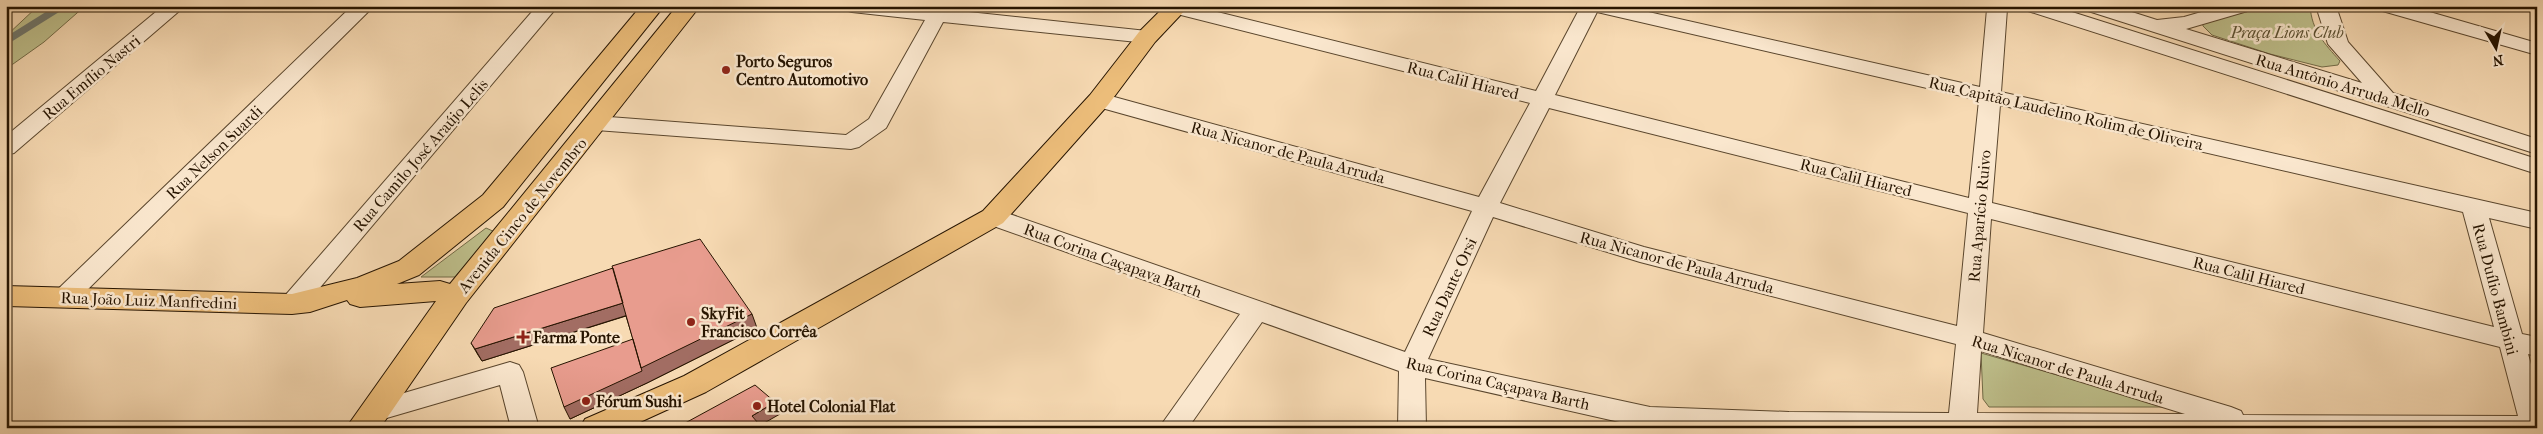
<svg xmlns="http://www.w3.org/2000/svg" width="2543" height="434" viewBox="0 0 2543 434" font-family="'IM FELL French Canon',serif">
<rect width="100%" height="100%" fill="#f7dab3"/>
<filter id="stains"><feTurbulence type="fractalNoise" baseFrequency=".004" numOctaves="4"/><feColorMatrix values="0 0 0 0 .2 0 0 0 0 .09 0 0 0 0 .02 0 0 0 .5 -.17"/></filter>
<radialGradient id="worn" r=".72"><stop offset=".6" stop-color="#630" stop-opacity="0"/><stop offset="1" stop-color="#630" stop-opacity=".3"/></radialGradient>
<path fill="#bebf8b" stroke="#726a46" d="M38,6H85L44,42L6,69V36Z
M2262,6H2310C2312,31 2324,43 2340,61L2338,65L2322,67L2270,54L2212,35L2203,26L2202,20C2221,12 2241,17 2262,6Z
M486,228L495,232L455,277H421Z
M1981,353L2168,407H1989L1983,399Z"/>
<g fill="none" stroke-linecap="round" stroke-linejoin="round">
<path stroke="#6f776d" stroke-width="7" d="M6,41L62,6"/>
<g stroke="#5a462d" stroke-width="2">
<path id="minor" d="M163,6H185L14,153L6,155V136Z
M352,6H374L73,304L64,307L55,304L51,298L55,292Z
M537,6H558L301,310L292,313L283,310L279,304L283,298Z
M842,6L931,8L932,6H952L950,10L1147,31L1154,33L1157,37L1154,41L1147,43L943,22L886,128L859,147L851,149L596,130L588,128L585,123L588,118L596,116L846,135L869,119L925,20L852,12L845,10Z
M1167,6H1193L1536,91L1581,6H1622L1980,87L1987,9L1989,6H2005L2007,9L2001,92L2537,213V229L2489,218L2522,334L2537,337V356L2528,354L2537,385V428H1646L1425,378L1426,428H1398L1399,371L1262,322L1188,428H1159L1240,314L985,223L981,217L985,211L993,209L1001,211L1405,352L1472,211L1091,105L1088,100L1091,95L1099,94L1107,95L1479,197L1530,103L1169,12ZM1597,12L1979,100L1969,198L1555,95ZM2000,105L2463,212L2494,327L1992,203ZM1549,108L1968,213L1957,326L1644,247L1500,203ZM1493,217L1640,262L1956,344L1949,413L1789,412L1650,407L1428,359ZM1991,219L2500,347L2518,416L2243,415L2241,411L2231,407L1983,333ZM1981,351L2185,414L1977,413Z
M2022,6H2053L2537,159V174L2025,10Z
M2082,6H2113L2157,20L2184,17L2222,6H2254L2251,10L2186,29L2362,83L2328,44L2316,6H2336L2348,42L2393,93L2537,139V154L2085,10Z
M2376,6H2409L2537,43V55L2379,10Z
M510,362L519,365L523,372L539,428H511L500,385L373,422L363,419L359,412L363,405Z"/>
</g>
<g stroke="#261400" stroke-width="2">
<path id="major" d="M641,6H664L503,207L419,275L397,284L440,281L450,284L677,6H700L466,303L380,428H346L436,301L360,307L350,304L347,300L310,312L292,314L6,306V286L292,294L357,278L399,261L483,195Z
M1165,6H1189L1155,42L1108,105L1003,223L706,392L627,428H580L585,419L684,376L983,211L1090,95L1139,32Z"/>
</g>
<use href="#minor" fill="#fae7ce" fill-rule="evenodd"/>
<use href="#major" fill="#ecbd7a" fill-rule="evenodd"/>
</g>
<path fill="#c8867a" stroke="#261400" d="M613,268L757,328L647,383L570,419L633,339L626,316L482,361L478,355L471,343Z"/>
<path fill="#a26d63" stroke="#261400" d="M623,303L628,315L482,361L475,349Z
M752,314L757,328L647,383L570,419L564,407L633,339Z
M775,402L780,414L759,426V428H750L752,416Z"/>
<path fill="#e89c8e" stroke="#261400" d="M700,239L752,314L641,368L612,266Z
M613,268L623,303L475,349L471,343L494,308Z
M633,339L642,371L564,407L551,368Z
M755,385L775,402L752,416L758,423L750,428H676Z"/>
<g fill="#8f2418" stroke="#fae7ce" stroke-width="2">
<circle cx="726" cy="70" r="5"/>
<circle cx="691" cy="322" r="5"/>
<path d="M520.5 329.5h5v5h5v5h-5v5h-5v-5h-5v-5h5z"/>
<circle cx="586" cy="401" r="5"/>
<circle cx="757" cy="406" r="5"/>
</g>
<g text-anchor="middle" stroke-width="5" stroke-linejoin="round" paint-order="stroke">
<g font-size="16" font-style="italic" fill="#5b5031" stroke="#fae7ce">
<text x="2287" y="38">Praça Lions Club</text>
</g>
<g font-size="16" font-weight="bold" fill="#261400" stroke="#fae7ce" text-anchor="start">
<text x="736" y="67">Porto Seguros<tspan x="736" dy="18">Centro Automotivo</tspan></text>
<text x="701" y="319">SkyFit<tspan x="701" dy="18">Francisco Corrêa</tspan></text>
<text x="533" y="343">Farma Ponte</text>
<text x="596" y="407">Fórum Sushi</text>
<text x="767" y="412">Hotel Colonial Flat</text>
</g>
<g font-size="16" fill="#261400" stroke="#fae7ce">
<text transform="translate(91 77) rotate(-40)" y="6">Rua Emílio Nastri</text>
<text transform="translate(1463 80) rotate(14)" y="6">Rua Calil Hiared</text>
<text transform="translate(2343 85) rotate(17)" y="6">Rua Antônio Arruda Mello</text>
<text transform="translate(2066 113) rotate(13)" y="6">Rua Capitão Laudelino Rolim de Oliveira</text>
<text transform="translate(214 152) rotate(-44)" y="6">Rua Nelson Suardi</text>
<text transform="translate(1288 152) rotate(15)" y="6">Rua Nicanor de Paula Arruda</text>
<text transform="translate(420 155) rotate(-49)" y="6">Rua Camilo José Araújo Lelis</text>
<text transform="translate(1856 177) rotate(14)" y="6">Rua Calil Hiared</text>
<text transform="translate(522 215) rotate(-51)" y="6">Avenida Cinco de Novembro</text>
<text transform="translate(1979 216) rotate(-85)" y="6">Rua Aparício Ruivo</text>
<text transform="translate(1113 260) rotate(20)" y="6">Rua Corina Caçapava Barth</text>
<text transform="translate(1677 262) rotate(15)" y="6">Rua Nicanor de Paula Arruda</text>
<text transform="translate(2249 275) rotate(14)" y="6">Rua Calil Hiared</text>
<text transform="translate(1449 287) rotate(-65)" y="6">Rua Dante Orsi</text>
<text transform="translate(2496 289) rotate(75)" y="6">Rua Duílio Bambini</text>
<text transform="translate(149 300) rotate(2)" y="6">Rua João Luiz Manfredini</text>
<text transform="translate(2068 369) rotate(17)" y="6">Rua Nicanor de Paula Arruda</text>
<text transform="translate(1498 383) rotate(13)" y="6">Rua Corina Caçapava Barth</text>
</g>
</g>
<rect width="2543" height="434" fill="none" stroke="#f7dab3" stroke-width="25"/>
<rect x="8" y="8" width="2528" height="419" fill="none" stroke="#261400" stroke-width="2.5"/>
<rect x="12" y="12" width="2518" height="409" fill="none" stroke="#261400"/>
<g transform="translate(2496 48) rotate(171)" stroke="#fae7ce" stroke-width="4" paint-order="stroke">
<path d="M0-4L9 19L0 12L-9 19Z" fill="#261400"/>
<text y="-8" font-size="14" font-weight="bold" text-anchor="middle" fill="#261400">N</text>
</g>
<rect width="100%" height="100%" filter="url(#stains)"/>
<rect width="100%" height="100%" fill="url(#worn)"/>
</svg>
